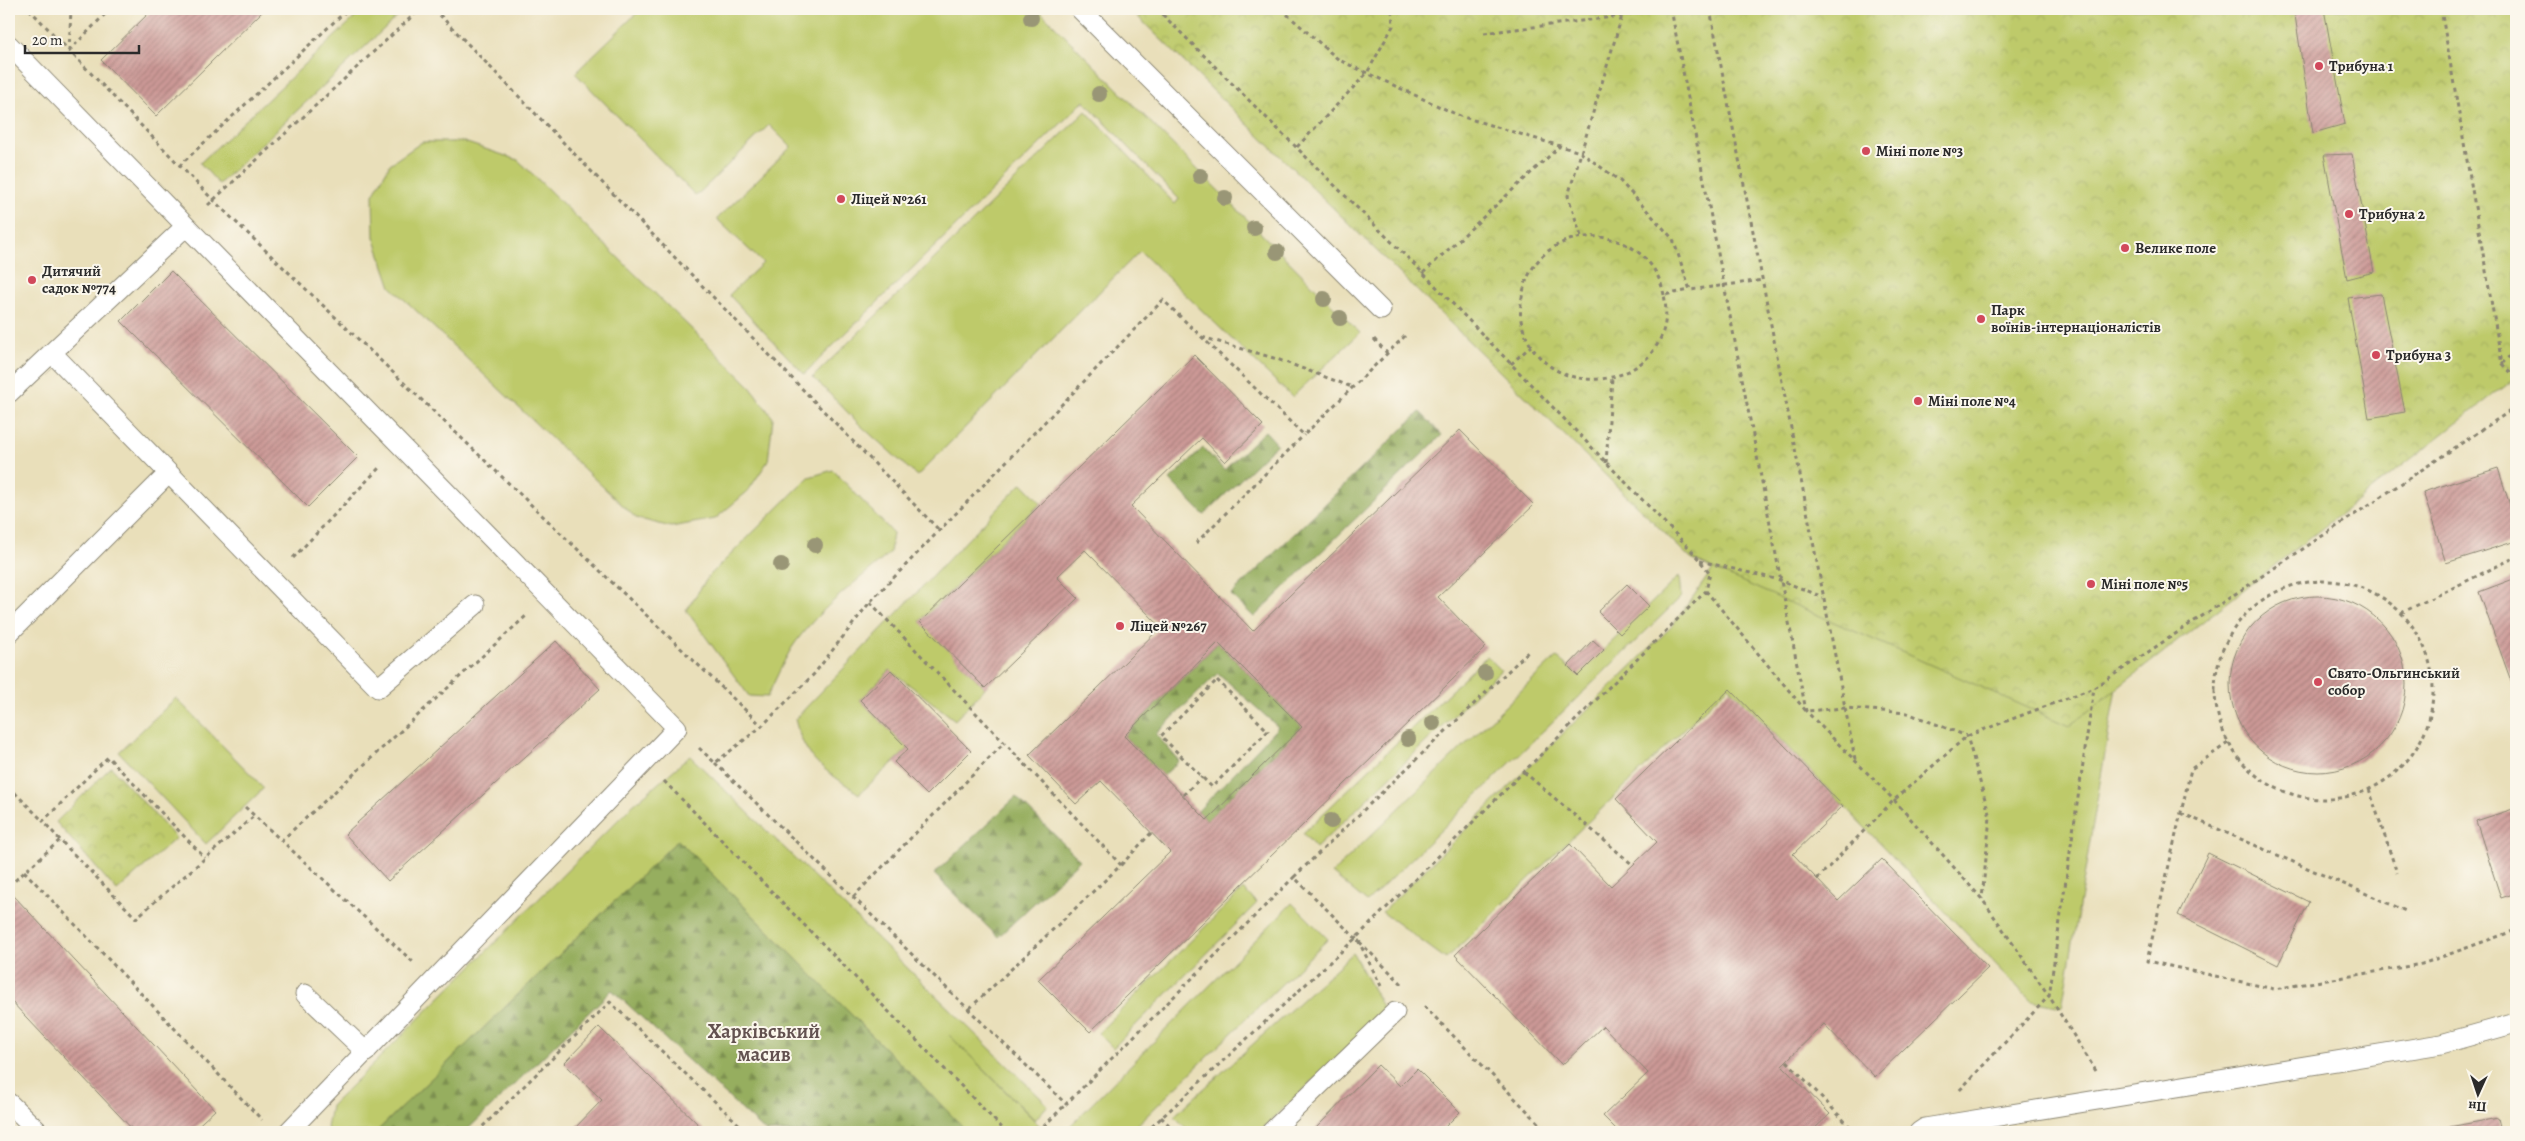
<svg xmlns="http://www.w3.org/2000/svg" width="2525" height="1141" viewBox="0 0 2525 1141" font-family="Alegreya,serif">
<defs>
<pattern id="forest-firs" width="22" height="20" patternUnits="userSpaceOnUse" patternTransform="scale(1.25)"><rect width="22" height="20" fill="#96ae5f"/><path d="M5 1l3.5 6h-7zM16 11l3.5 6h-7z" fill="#7b8e4f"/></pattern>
<pattern id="park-crowns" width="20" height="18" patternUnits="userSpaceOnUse" patternTransform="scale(1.25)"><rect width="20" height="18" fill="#beca6b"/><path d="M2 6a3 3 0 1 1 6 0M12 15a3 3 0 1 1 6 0" fill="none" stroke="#a3ae5d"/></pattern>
<pattern id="building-hatch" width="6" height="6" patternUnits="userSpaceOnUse" patternTransform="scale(1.25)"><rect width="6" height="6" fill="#cc9996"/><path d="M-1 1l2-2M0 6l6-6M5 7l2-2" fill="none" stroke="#a67d7b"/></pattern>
</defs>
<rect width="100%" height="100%" fill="#fbf7ec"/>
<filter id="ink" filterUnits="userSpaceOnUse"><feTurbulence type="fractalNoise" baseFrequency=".02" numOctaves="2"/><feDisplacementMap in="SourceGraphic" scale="10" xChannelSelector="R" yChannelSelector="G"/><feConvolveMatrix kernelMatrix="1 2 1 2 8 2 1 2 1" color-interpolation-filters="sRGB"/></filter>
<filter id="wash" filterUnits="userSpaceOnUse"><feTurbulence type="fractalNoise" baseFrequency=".0096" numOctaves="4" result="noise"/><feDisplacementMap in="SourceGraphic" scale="20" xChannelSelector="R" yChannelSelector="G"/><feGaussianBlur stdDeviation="1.12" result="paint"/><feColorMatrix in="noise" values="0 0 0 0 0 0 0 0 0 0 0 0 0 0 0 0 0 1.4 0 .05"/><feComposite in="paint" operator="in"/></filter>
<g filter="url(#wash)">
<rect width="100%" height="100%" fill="#e9dfba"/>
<path fill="#beca6b" stroke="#747a4b" d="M364,9L404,10L219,184L200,163Z
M641,9H1038L1360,333L1292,397L1140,251L917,476L860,425L813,377L1086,111L1175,204L1179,199L1084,101L804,374L729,295L763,263L717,219L791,147L769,125L696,196L575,73Z
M422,142H464L518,160L748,384L773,418L768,461L748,491L715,519L671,527L636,518L391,287L374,237L373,195L390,164Z
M833,470L893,533L890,553C856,582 816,611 791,649C782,664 775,681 767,697L749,696L686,610L709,576L809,477Z
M1022,483L1041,503L920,621L985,688L955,720L890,670L860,700L908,749L859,794C825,769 805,762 795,719Z
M1713,569L2116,688L2062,1007L2031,1001L1729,686L1446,959L1382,912L1672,626Z
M1679,576L1681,597L1367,902L1332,873L1556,657L1578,675Z
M1487,656L1501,670L1316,848L1303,833Z
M176,698L264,788L206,844L119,752Z
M690,756L1048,1105L1035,1120L949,1035L1046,1132H968L678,840L376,1132H332L327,1128L331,1106L632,806Z
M1243,889L1257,903L1113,1048L1098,1033Z
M1292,903L1328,939L1130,1132H1064Z
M1353,953L1385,1012L1259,1132H1190L1174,1116Z"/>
<path fill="url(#forest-firs)" stroke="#606c45" d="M1420,412L1442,435L1254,617L1231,595Z
M1265,431L1277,444L1204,515L1170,480L1203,448L1224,470Z
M1218,643L1302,727L1207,820L1198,811L1278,727L1218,673L1156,734L1179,761L1163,776L1124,736Z
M1016,797L1080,860L998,937L934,874Z
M678,840L968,1132H766L612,990L465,1132H376Z"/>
<path fill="url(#park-crowns)" stroke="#747a4b" d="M1130,9H2516V377L2069,726L1691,559Z
M111,767L176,838L117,891L56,822Z"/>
<g id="blocks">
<path fill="url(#building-hatch)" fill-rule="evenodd" d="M153,9H265L156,116L101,60Z
M2294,9H2324L2345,124L2313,133Z
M2352,154L2374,272L2347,279L2324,155Z
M171,271L358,457L308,507L121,321Z
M2381,294L2405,412L2369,418L2348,298Z
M1194,355L1263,425L1225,462L1202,438L1131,506L1253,631L1460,430L1534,505L1438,597L1486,647L1090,1032L1038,980L1170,852L1101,781L1076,804L1029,755L1161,627L1085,550L1057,577L1078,598L985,688L920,622ZM1218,643L1302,727L1207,820L1124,736Z
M2498,468L2516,524V541L2446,563L2423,492Z
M2516,578V695L2479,592Z
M1627,584L1649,606L1620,634L1598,612Z
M2230 684a88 88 0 1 1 176 0a88 88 0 1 1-176 0Z
M1593,640L1604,650L1578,676L1568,666Z
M556,641L600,689L388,881L345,834Z
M891,670L971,751L927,795L894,762L908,749L860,700Z
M1730,689L1843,806L1793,854L1838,901L1882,859L1988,968L1875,1077L1824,1024L1782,1065L1830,1114L1811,1132H1619L1603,1116L1648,1073L1603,1026L1562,1065L1455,955L1570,844L1611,886L1657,842L1616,799Z
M2516,808V893L2501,898L2476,821Z
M2208,853L2309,902L2278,965L2178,915Z
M13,895L215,1110L191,1132H135L9,999V899Z
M599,1027L706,1132H571L602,1100L564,1063Z
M1378,1065L1400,1086L1417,1069L1460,1112L1440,1132H1312Z
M2498,1118L2501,1132H2427V1131Z"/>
</g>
</g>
<g filter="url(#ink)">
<use href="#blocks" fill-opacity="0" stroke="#8a8572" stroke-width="1"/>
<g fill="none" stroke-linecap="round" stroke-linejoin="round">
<g stroke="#8a8572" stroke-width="21">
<path id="service" d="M1080,9L1381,310
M9,45L677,728L288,1132
M52,353L378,688L475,605
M9,393L186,226
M9,633L168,474
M305,994L366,1052
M9,1103L39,1132
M1271,1132L1395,1012
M1919,1132L1925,1128L2441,1044L2516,1023"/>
</g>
<path stroke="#8a8572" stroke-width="3" stroke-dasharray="4 4" stroke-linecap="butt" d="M29,9L213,200L762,726
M434,9L939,530
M1157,9L1423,273L1691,550L1710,573L1706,591L1806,711L1845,708L1907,713L1967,736L1990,817L1982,899
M1281,9L1339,60L1460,116L1580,152L1620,181L1673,239L1690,290L1763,280
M1671,9L1806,711L1894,800L1982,899L2049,996L1958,1092
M1710,9L1855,759
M2441,9L2502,364L2516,377
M1484,33L1622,16L1655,9
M69,51L110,9
M69,51L71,9
M1297,147L1367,73L1393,26L1392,9
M179,166L348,9
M208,205L420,9
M1581,236L1568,196L1622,16L1612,9
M1423,273L1560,146
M1664,295C1650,222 1544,215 1524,288C1521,300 1519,314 1522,325C1548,415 1683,385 1664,295L1690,290
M1202,337L1277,359L1352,387
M1374,339L1387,353
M1511,364L1531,346
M2502,364L2516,349
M1606,463L1612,378
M1196,543L1304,435
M293,558L380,467
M1700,561L1780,580L1823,597
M2215 690a109 109 0 1 1 218 0a109 109 0 1 1-218 0Z
M870,602L1121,865L969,1009
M2401,613L2516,557
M1217,680L1268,731L1212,787L1161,736Z
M2228,743L2191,769L2147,961L2274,989L2422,964L2516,930
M699,748L715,763L762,726L814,674L870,602L1163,300L1304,435L1405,336
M715,763L1066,1104L1294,877
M1524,772L1633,865
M664,781L1006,1132
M9,787L43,821
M2369,789L2397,873
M1183,795L1202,777
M245,807L413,962
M2181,813L2408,912
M60,840L43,821L108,757L205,858
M281,841L526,616
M1121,865L1152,832
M24,871L262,1120
M1817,879L1894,800L1967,736L2094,688
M9,886L60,840L136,918L254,816
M853,897L1004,743
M1358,940L1381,986
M1402,984L1294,877L1530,650
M1424,1006L1548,1132
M1787,1061L1855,1132
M2096,1071L2049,996L2094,688L2516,407
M1161,1117L1176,1132
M477,1132L610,1002L747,1132
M1038,1132L1066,1104
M1146,1132L1357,937L1706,591"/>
<use href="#service" stroke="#fff" stroke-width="19"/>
</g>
<g fill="#999676">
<circle cx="1031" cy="18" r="8"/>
<circle cx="1099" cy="94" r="8"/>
<circle cx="1200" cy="176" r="8"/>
<circle cx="1225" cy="198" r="8"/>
<circle cx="1254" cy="228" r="8"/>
<circle cx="1277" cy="252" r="8"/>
<circle cx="1324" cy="299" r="8"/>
<circle cx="1340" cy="318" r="8"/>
<circle cx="815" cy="545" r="8"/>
<circle cx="781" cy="565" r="8"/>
<circle cx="1485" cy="673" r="8"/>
<circle cx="1433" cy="723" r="8"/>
<circle cx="1408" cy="739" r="8"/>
<circle cx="1331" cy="821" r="8"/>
</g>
</g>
<g fill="#d1495b" stroke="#fbf7ec" stroke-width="2">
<circle cx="2319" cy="66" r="5"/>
<circle cx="1866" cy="151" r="5"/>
<circle cx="841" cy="199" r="5"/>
<circle cx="2349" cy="214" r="5"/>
<circle cx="2125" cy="248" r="5"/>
<circle cx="32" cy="280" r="5"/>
<circle cx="1981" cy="319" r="5"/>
<circle cx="2376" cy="355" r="5"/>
<circle cx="1918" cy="401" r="5"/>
<circle cx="2091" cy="584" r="5"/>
<circle cx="1120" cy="626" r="5"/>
<circle cx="2318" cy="682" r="5"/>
</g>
<g text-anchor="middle" stroke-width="4" stroke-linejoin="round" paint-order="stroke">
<g font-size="15" font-weight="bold" fill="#2b2b2b" stroke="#fbf7ec" text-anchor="start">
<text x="2329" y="71">Трибуна 1</text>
<text x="1876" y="156">Міні поле №3</text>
<text x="851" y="204">Ліцей №261</text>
<text x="2359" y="219">Трибуна 2</text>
<text x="2135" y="253">Велике поле</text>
<text x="42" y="276">Дитячий<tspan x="42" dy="17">садок №774</tspan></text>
<text x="1991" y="315">Парк<tspan x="1991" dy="17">воїнів-інтернаціоналістів</tspan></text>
<text x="2386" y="360">Трибуна 3</text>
<text x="1928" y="406">Міні поле №4</text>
<text x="2101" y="589">Міні поле №5</text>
<text x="1130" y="631">Ліцей №267</text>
<text x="2328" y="678">Свято-Ольгинський<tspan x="2328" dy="17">собор</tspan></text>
</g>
<g font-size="20" font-weight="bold" fill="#635250" stroke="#fbf7ec">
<text x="764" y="1038">Харківський<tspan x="764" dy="23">масив</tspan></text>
</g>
</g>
<rect width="2525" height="1141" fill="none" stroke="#fbf7ec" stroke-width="30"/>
<g transform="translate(2478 1094) rotate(183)" stroke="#fbf7ec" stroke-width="4" paint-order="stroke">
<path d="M0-4L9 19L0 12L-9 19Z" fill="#2b2b2b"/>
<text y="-8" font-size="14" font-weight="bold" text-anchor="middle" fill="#2b2b2b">Пн</text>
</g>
<path d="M25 45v8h114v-8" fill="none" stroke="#2b2b2b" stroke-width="2.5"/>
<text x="32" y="45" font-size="15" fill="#2b2b2b" stroke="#fbf7ec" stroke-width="4" paint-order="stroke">20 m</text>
</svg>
